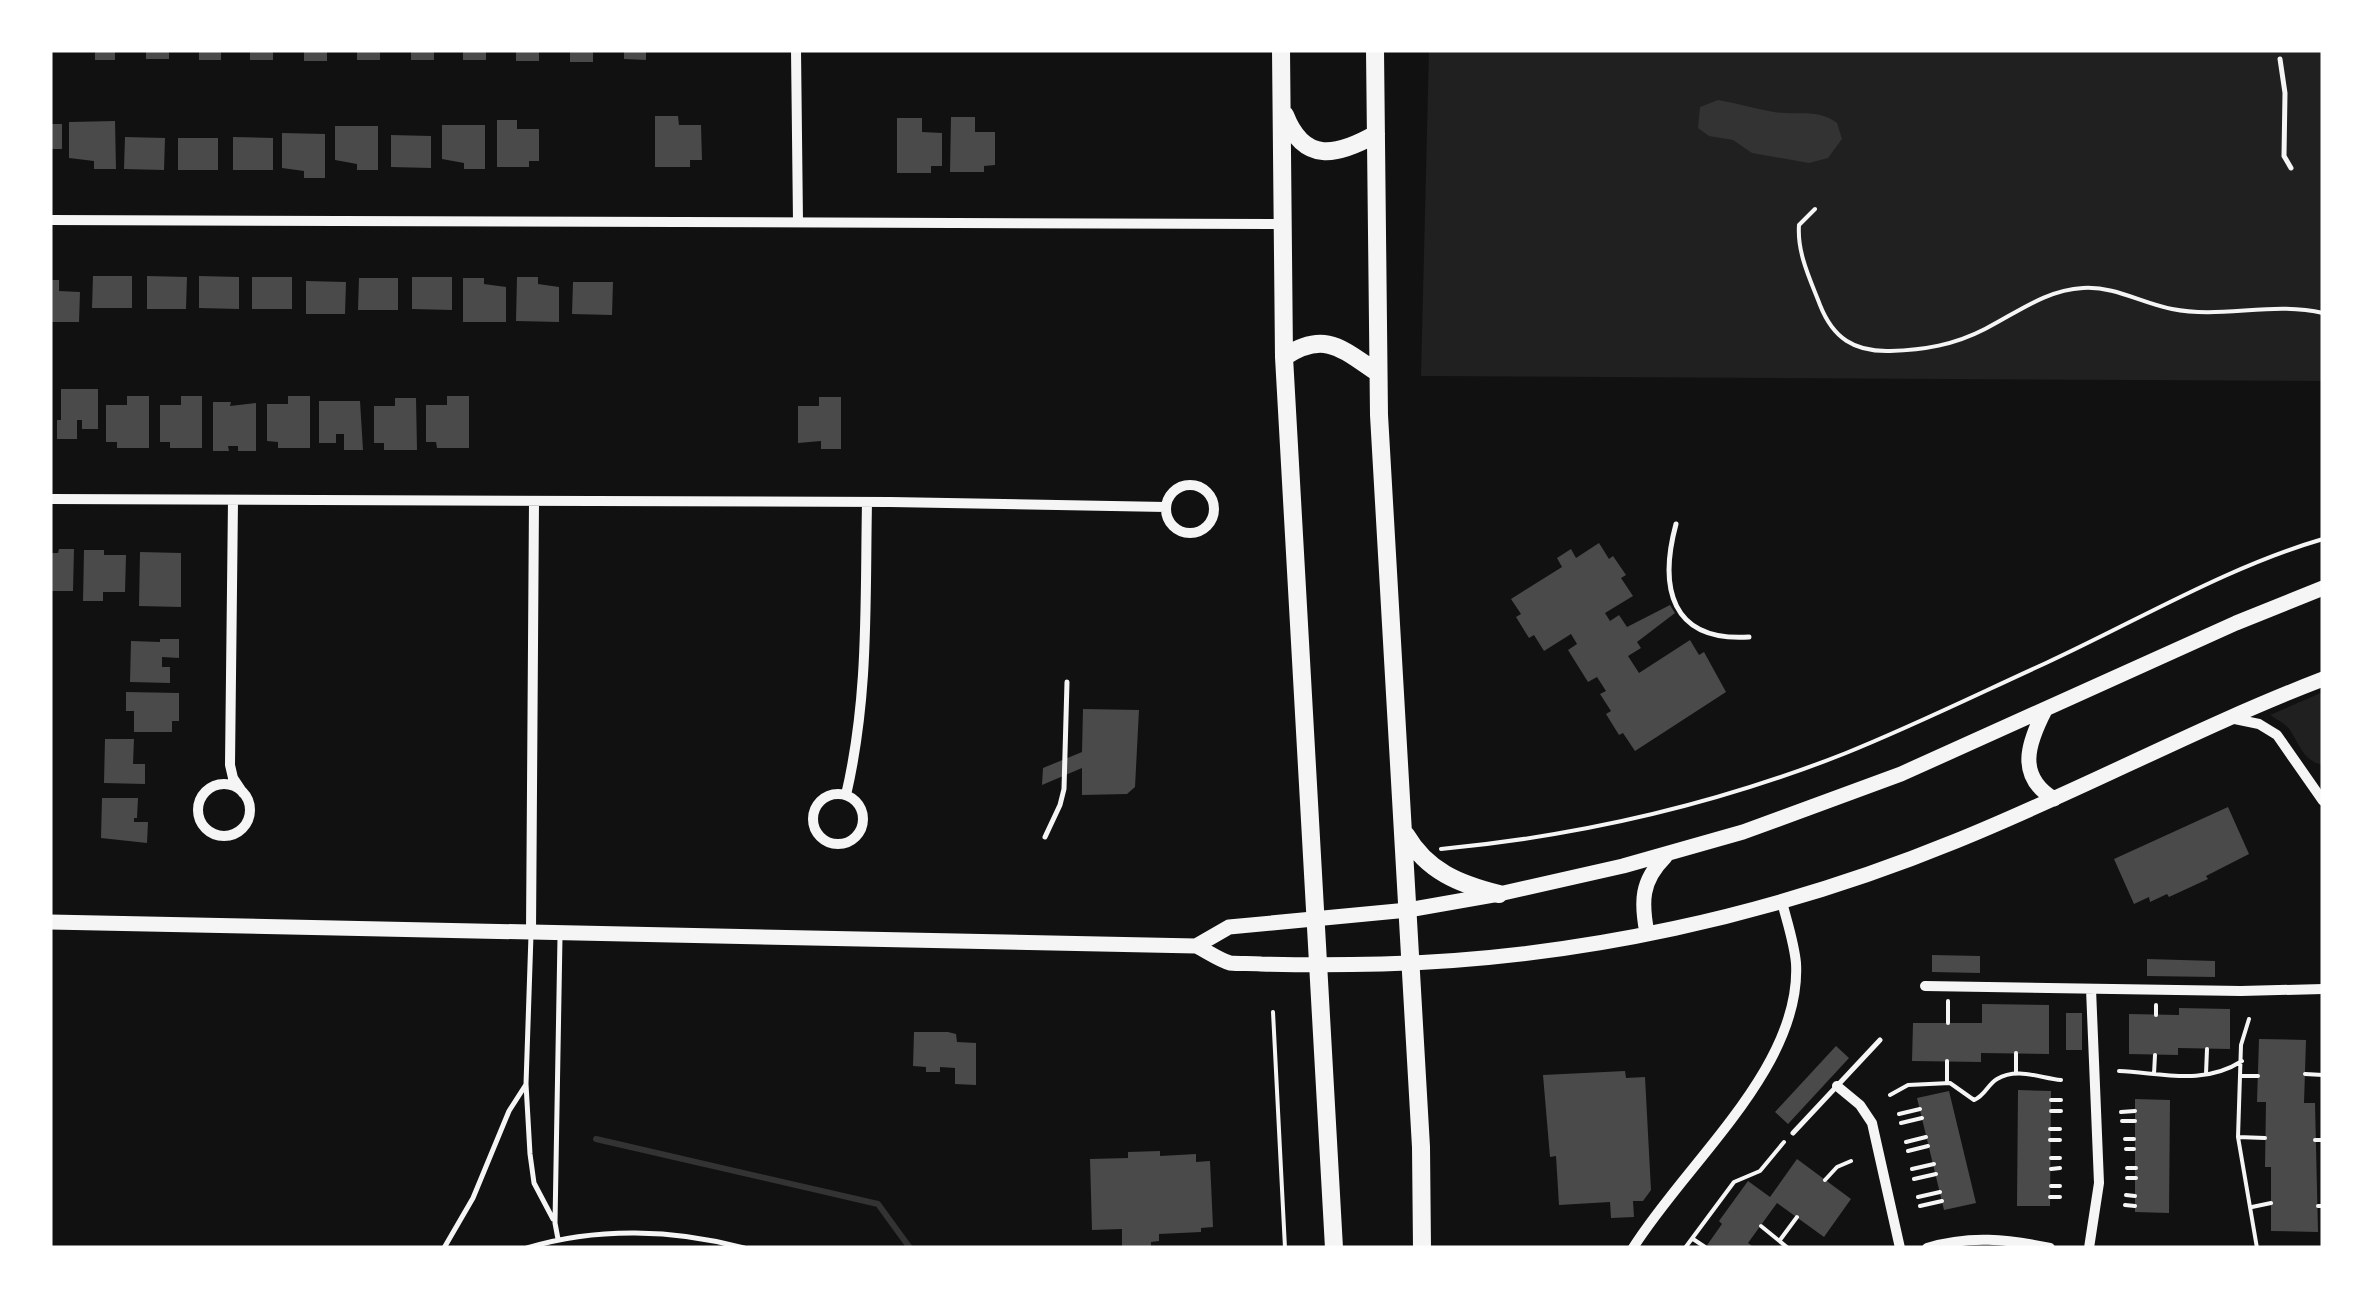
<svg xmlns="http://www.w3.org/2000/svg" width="2373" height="1298" viewBox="0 0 2373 1298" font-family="'Zilla Slab',serif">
<rect width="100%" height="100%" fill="#111"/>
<path fill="#202020" d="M1429,50H2323V381L1421,376Z
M2323,692V765C2303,761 2300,745 2290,730C2286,724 2276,719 2270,715Z"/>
<path fill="#333" d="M1718,100C1737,103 1755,109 1774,112C1796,116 1818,108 1837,123L1842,139L1828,158L1809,163L1752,153L1733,140L1709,136L1698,128L1700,107Z"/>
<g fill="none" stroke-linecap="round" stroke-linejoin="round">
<path stroke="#333" stroke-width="6" d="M596,1139L878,1204L910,1248"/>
</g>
<path fill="#4a4a4a" d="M95,50H115V60H95Z
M146,50H169V59H146Z
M199,50H221V60H199Z
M250,50H273V60H250Z
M304,50H327V61H304Z
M357,50H380V60H357Z
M411,50H434V60H411Z
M463,50H486V60H463Z
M516,50H539V61H516Z
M570,50H593V62H570Z
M624,50H646V60L624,59Z
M655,116H678L679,125H701L702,160H690V167H655Z
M951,117H975V132H995V165L984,166V172H950Z
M897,118H922V132L942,133V166H931V173H897Z
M497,120H517V129H539V161H529V167H497Z
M115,121L116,169H94V161L69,158V122Z
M50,124H62V149H50Z
M442,125H485V169H464V163L442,159Z
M335,126H378V170H357V164L335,160Z
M282,133L325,134V178H304V171L282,168Z
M391,135L431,136V168L391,167Z
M125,137L165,138L164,170L124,169Z
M233,137L273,138V170H233Z
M178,138H218V170H178Z
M93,276H132V308H92Z
M147,276L187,277L186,309H147Z
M199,276L239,277V309L199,308Z
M252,277H292V309H252Z
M412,277H452V310L412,309Z
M517,277H538V284L559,287V322L516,321Z
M359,278H398V310H358Z
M463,278H484V284L506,287V322H463Z
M50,280H59V291L80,292L79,322H50Z
M306,281L346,282L345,314H306Z
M573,282H613L612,315L572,314Z
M61,389H98V429H82V420H77V439H57V420H61Z
M127,396H149V448H117V442H106V405H127Z
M181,396H202V448H170V442H160V405H181Z
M288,396H310V448H278V442L267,441V404H288Z
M447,396H469V448H437L436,442H426V405H447Z
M819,397H841V449H821V441L798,443V406H819Z
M395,398H416L417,450H384V443H374V406H395Z
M319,401H360L363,450H344V434H336V443H319Z
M213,402H231L230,406L256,403V451H238V446H228L229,451H213Z
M1599,543L1609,559L1613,556L1626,575L1621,578L1633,596L1605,613L1610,621L1619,615L1627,627L1670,605L1675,613L1637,642L1641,648L1628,656L1639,673L1690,640L1699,655L1704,652L1726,692L1635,751L1623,733L1619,735L1606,714L1611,711L1600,694L1606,691L1597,677L1588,682L1568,650L1577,644L1571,634L1544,651L1534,635L1529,638L1516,617L1521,614L1511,599L1562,567L1557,558L1571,549L1576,558Z
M59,549H74L73,591H50V553H58Z
M84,550H104V555H126L125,592H103V601H83Z
M140,552L181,553V607L139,606Z
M160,639H179V658L162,657V667H170V683L130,682L131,641L160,642Z
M126,692L179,693V721H172V732H134V711H126Z
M1083,709L1139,710L1135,787L1127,794L1082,795V768L1042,785L1043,768L1082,752Z
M105,739H134L133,764H145V784L104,783Z
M102,798H138L137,818H134V822H148L147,843L101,838Z
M2228,807L2249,854L2206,876L2208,879L2169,897L2167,894L2150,902L2149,897L2134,904L2114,859Z
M1932,955L1980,956V973L1932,972Z
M2147,959L2215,961V977L2147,976Z
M1982,1004L2049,1005V1054L1981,1053V1062L1912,1061L1913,1023H1982Z
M2179,1008L2230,1009V1049L2178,1048V1055L2129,1054V1014L2179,1015Z
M2066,1013H2082V1050H2066Z
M914,1032H948L956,1034L957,1042L976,1043V1085L955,1084V1068L940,1067V1072H926V1067L913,1066Z
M2259,1039L2306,1040L2304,1103H2315L2318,1232L2271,1231V1167H2265L2266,1102H2257Z
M1836,1046L1849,1058L1788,1124L1775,1112Z
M1625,1071L1626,1078L1645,1077L1651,1190L1643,1201H1633L1634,1217L1611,1218L1610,1202L1559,1205L1556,1156L1550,1157L1543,1075Z
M2018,1090L2051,1091L2050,1206H2017Z
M1949,1091L1976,1203L1944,1210L1917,1098Z
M2135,1099L2170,1100L2169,1213L2135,1212Z
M1160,1151V1156L1196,1154V1162L1210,1161L1213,1227L1201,1228V1232L1159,1234V1241L1151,1242V1248H1122V1229L1092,1230L1090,1159L1128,1158V1152Z
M1797,1159L1851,1199L1824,1237L1777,1203L1748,1243L1755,1248H1705L1722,1224L1719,1221L1748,1181L1770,1197Z"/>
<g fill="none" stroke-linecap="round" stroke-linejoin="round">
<path stroke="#f5f5f5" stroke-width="4" d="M1815,209L1799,225C1797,253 1810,279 1820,305C1833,338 1854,352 1890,351C1924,350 1954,345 1985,329C2018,312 2046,290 2083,288C2115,286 2141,303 2172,309C2222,319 2272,301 2323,313
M1441,849C1579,836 1717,804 1846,753C1913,726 1980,693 2046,663C2137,621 2227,567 2323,539
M2156,1005V1015
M1273,1012L1285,1248
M2249,1019L2241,1045L2238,1137L2257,1248
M1948,1023V1001
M2119,1071C2162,1073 2203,1086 2242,1061
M2016,1073V1053
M2154,1074L2155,1055
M2206,1074L2207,1049
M2305,1074L2323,1075
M2242,1076H2258
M1947,1081V1061
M1890,1095L1908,1085L1950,1083L1974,1100C1985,1096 1987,1085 1997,1079C2017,1067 2040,1078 2061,1080
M2051,1100H2061
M2051,1111H2061
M2121,1112L2135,1111
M1899,1114L1920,1109
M2122,1121H2135
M1901,1123L1922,1118
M2050,1129H2060
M2238,1137L2265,1138
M2125,1139H2134
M2050,1140H2060
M2315,1140H2323
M1906,1142L1926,1137
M2126,1149H2134
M1908,1151L1928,1146
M2051,1158H2060
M2127,1168H2136
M1912,1169L1934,1164
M2051,1169L2060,1168
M2127,1178H2136
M1914,1179L1936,1174
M1825,1180L1837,1167L1851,1161
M2051,1186H2060
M2126,1195L2135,1196
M1918,1197L1940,1192
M2050,1197H2060
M2125,1205L2135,1206
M1920,1206L1942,1201
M2318,1206H2323
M2252,1207L2271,1203
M1761,1226L1788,1248
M1693,1239L1705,1247
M1780,1240L1797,1217
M1685,1248L1734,1182L1760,1171L1784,1142"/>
<path stroke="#f5f5f5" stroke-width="5" d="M2280,59L2285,93L2284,156L2291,168
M1676,524C1659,587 1670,642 1749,637
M1045,837L1060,805L1064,789L1067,682
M531,935L526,1084L530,1154L534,1183L553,1219
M1793,1133L1880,1040
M558,1239L555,1223L560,937
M444,1248L473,1198L509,1111L525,1086
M527,1248C596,1227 674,1229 744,1248"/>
<path stroke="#f5f5f5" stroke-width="10" d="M796,50L798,222
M50,220L1282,224
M1166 509a24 24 0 1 1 48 0a24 24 0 1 1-48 0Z
M50,499L890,502L1166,507
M233,500L230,765L233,778L243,793
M2230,718L2259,724L2277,735L2323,801
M198 810a26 26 0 1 1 52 0a26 26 0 1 1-52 0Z
M813 819a25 25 0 1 1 50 0a25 25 0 1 1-50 0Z
M846,795C869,697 865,602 867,502
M531,932L534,501
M1925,986L2241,991L2323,989
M1837,1086L1860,1105L1872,1123L1900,1248
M1633,1248C1686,1163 1802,1067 1796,963C1794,942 1787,922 1782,902
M1927,1248C1969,1235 2008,1239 2050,1248
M2089,1248L2099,1183L2091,989"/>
<path stroke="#f5f5f5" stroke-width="15" d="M2045,710C2028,743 2016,776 2054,799
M50,922L1196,946C1207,951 1219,960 1230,963C1240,964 1251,963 1261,964C1301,965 1341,965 1382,964C1578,959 1775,915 1956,841C2080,791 2198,727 2323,679
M1647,933C1641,902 1641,881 1665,857
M1196,946L1229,927L1408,910L1499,894L1623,866L1743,832L1901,774L2236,623L2323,588"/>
<path stroke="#f5f5f5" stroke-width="18" d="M1281,50L1284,357L1334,1248
M1375,50L1379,415L1421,1147L1422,1248
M1285,115C1304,164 1337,156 1376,134
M1284,357C1325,330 1342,349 1378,373
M1406,835C1427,871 1459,884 1499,894"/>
</g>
<rect width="2373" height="1298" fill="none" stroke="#ffffff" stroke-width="105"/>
</svg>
